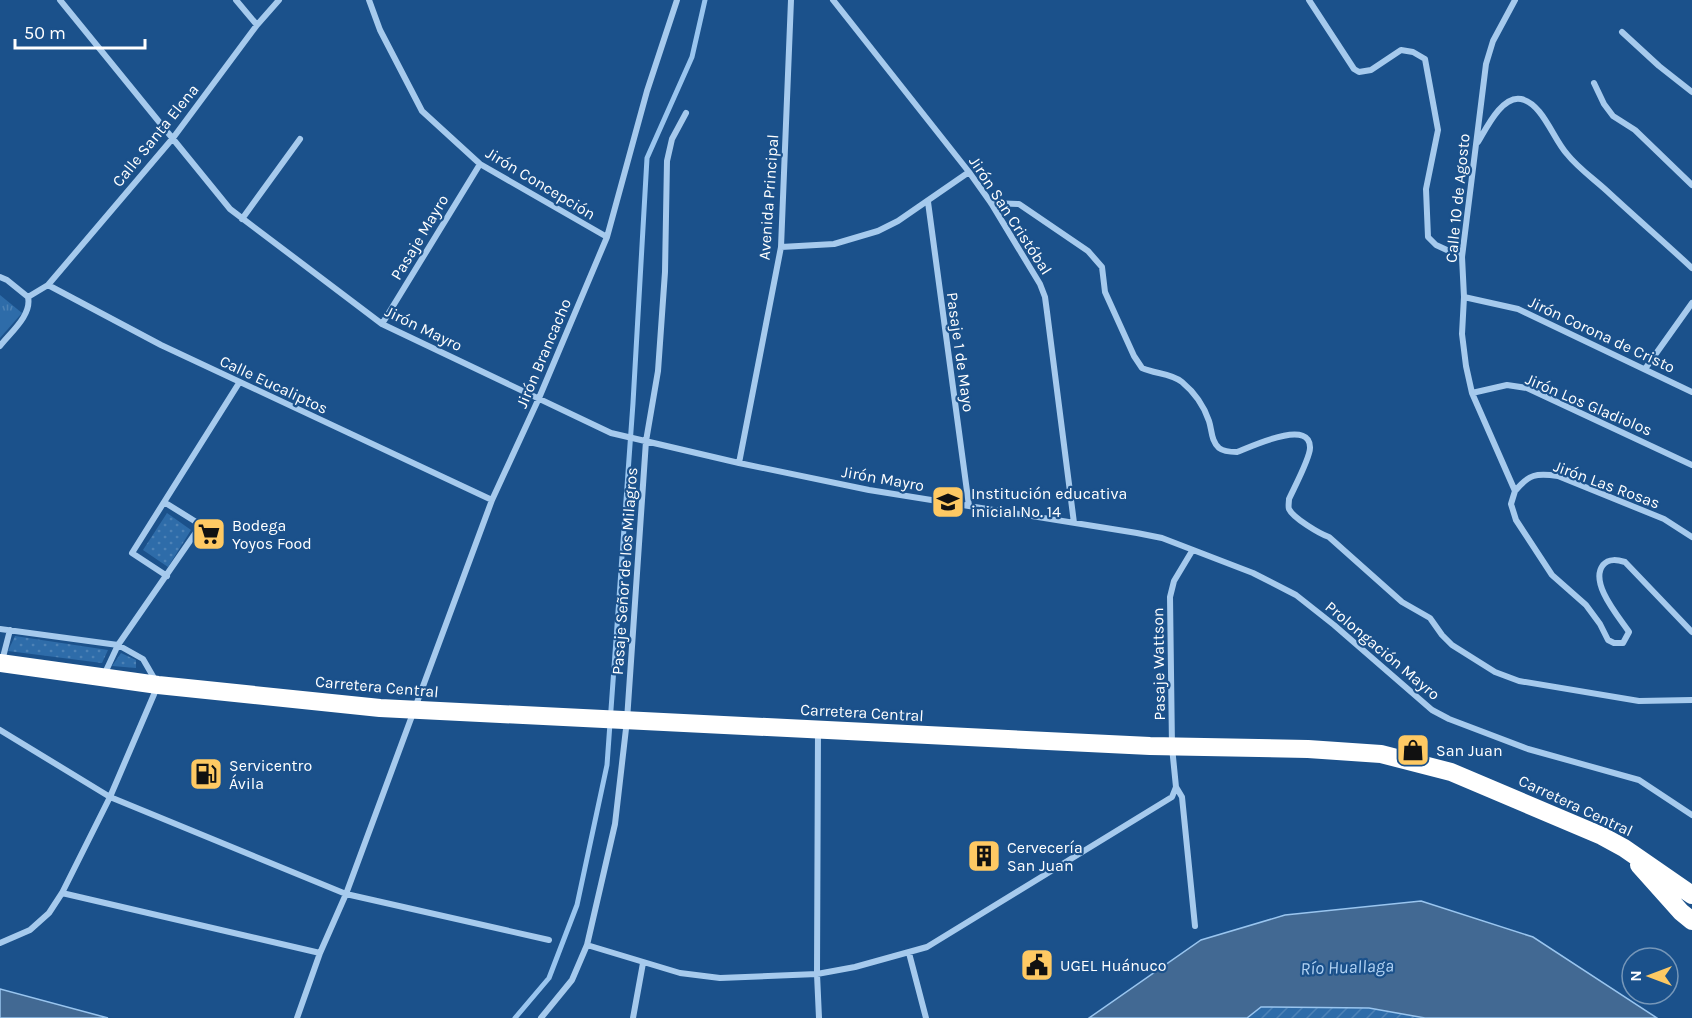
<svg xmlns="http://www.w3.org/2000/svg" width="1692" height="1018" viewBox="0 0 1692 1018" font-family="Karla,sans-serif">
<defs>
<pattern id="grass-dots" width="8" height="8" patternUnits="userSpaceOnUse" patternTransform="scale(1.5)"><rect width="8" height="8" fill="#2e6ca9"/><path d="M2 2h.1M6 6h.1" fill="none" stroke="#4d82b6" stroke-width="1.8" stroke-linecap="round"/></pattern>
<pattern id="park-tufts" width="24" height="20" patternUnits="userSpaceOnUse" patternTransform="scale(1.5)"><rect width="24" height="20" fill="#2e6ca9"/><path d="M3 7l-1-3M5 7V3M7 7l1-3M15 17l-1-3M17 17v-4M19 17l1-3" fill="none" stroke="#4d82b6"/></pattern>
<pattern id="garden-furrows" width="10" height="10" patternUnits="userSpaceOnUse" patternTransform="scale(1.5)"><rect width="10" height="10" fill="#2e6ca9"/><path d="M-1 1l2-2M0 10L10 0M9 11l2-2" fill="none" stroke="#4d82b6"/></pattern>
</defs>
<rect width="100%" height="100%" fill="#1b518b"/>
<path fill="url(#grass-dots)" d="M167,513L191,530L168,567L143,550Z
M15,636L108,650L102,663L8,651Z
M121,653L136,660V668L112,666Z"/>
<path fill="url(#park-tufts)" d="M0,295L22,313L0,338Z"/>
<path fill="url(#garden-furrows)" d="M1261,1007L1369,1008L1425,1018H1247Z"/>
<path fill="#426993" stroke="#99c5ef" stroke-width="1.5" d="M1421,901L1533,937L1657,1018H1425L1369,1008L1261,1007L1247,1018H1089L1201,940L1285,915Z
M0,989L108,1018H0Z"/>
<g fill="none" stroke-linecap="round" stroke-linejoin="round">
<path stroke="#99c5ef" stroke-width="5" d="M515,1018L549,978L577,905L607,765L633,403L647,158L692,57L705,0"/>
<path stroke="#a6caed" stroke-width="6" d="M60,0L230,209L382,324L611,433L739,463L869,490L1137,533L1162,538L1253,573L1296,595L1334,625L1432,710L1449,719L1528,749L1639,780L1692,815
M236,0L257,25
M369,0L380,30L422,111L480,164L607,237
M833,0L969,172L991,203L1040,284L1045,297L1047,312L1074,523
M1309,0L1354,69L1359,72L1371,70L1401,50L1413,52L1425,59L1438,130L1426,189L1428,237L1436,245L1462,257
M1515,0L1493,41L1486,64L1462,257L1464,297L1462,334L1466,366L1472,393L1515,491L1511,504L1516,520L1552,575L1586,605L1600,624L1608,640L1614,643H1623L1629,632C1619,617 1589,583 1603,565C1609,558 1618,560 1625,562L1692,632
M1622,32L1659,66L1692,92
M1594,83L1604,104L1613,116L1635,130L1692,185
M1478,142C1486,129 1502,95 1521,99C1543,104 1553,139 1567,154C1578,168 1594,179 1607,191C1635,217 1664,242 1692,268
M928,202L969,506
M991,203L1019,204L1088,251L1102,267L1105,292L1134,356L1142,368C1155,374 1171,373 1182,382C1194,392 1204,406 1209,421C1212,430 1211,441 1219,448C1224,452 1231,452 1237,452C1250,447 1311,418 1310,448C1310,458 1294,488 1289,499C1289,502 1288,507 1289,509C1293,518 1320,534 1329,537L1402,602L1430,618L1442,635L1452,645L1495,672L1519,681L1639,701L1692,700
M242,219L300,139
M781,247L834,244L878,231L898,221L969,172
M0,277L7,280L28,297
M48,285L161,345L492,500
M28,297L48,285L173,138L257,25L279,0
M1464,297L1518,309L1692,392
M382,324L480,164
M0,346C11,332 32,315 28,297
M1645,369L1692,303
M1472,393L1507,385L1527,388L1692,465
M739,463L781,247L791,0
M1515,491C1529,474 1536,473 1558,476L1664,519L1692,537
M167,576L132,553L239,383
M0,629L118,645L143,659L158,685L110,797L62,893L49,913L30,930L0,943
M2,661L10,630
M104,675L118,645L201,525L164,502
M0,730L110,797L346,894L549,940
M818,731L817,974L819,1018
M1176,787L1182,797L1183,807L1195,926
M62,893L320,953L346,894L492,500L539,398L607,237L647,91L677,0
M587,945L680,973L720,978L817,974L855,967L927,947L1172,797L1176,787L1172,747L1170,597L1174,581L1192,551
M909,953L926,1018
M297,1018L320,953
M541,1018L572,980L587,945L615,824L627,720L646,441L658,371L665,272L667,161L672,139L686,113
M633,1018L643,963"/>
<path stroke="#fff" stroke-width="18" d="M0,663L158,685L380,708L1150,746L1308,749L1381,754L1451,772L1602,836L1624,848L1692,895
M1639,865L1681,912L1692,921"/>
</g>
<defs>
<g id="school-square" transform="scale(1.725)"><rect x="-9" y="-9" width="18" height="18" rx="4" fill="#fec963" stroke="#1b518b"/><path d="M0-5L7-2L0 1L-7-2ZM-4 1L0 2.5L4 1V4Q0 6-4 4Z" fill="#111"/></g>
<g id="supermarket-square" transform="scale(1.725)"><rect x="-9" y="-9" width="18" height="18" rx="4" fill="#fec963" stroke="#1b518b"/><path d="M-6-5.5h2.5l.6 2H6L4.5 2H-2.5L-4.4-4H-6ZM-1.5 3.2a1.3 1.3 0 1 0 .1 0ZM3 3.2a1.3 1.3 0 1 0 .1 0Z" fill="#111"/></g>
<g id="shop-square" transform="scale(1.725)"><rect x="-9" y="-9" width="18" height="18" rx="4" fill="#fec963" stroke="#1b518b"/><path d="M-5-2.5h2.3a2.7 3.5 0 0 1 5.4 0H5L5.5 6h-11ZM-1.5-2.5h3a1.5 2.3 0 0 0-3 0Z" fill="#111"/></g>
<g id="fuel-square" transform="scale(1.725)"><rect x="-9" y="-9" width="18" height="18" rx="4" fill="#fec963" stroke="#1b518b"/><path d="M-5.5-6h7V0h2V4h1.3V-2.5L3-4.5l.8-.8L6-3V5H2.5V1h-1V6h-7ZM-4.2-4.7v3.2H.2V-4.7Z" fill="#111"/></g>
<g id="building-square" transform="scale(1.725)"><rect x="-9" y="-9" width="18" height="18" rx="4" fill="#fec963" stroke="#1b518b"/><path d="M-4-6H4V6H1V3H-1V6H-4ZM-2.5-4.3h1.7v1.8h-1.7ZM.8-4.3h1.7v1.8H.8ZM-2.5-1h1.7V.8h-1.7ZM.8-1h1.7V.8H.8Z" fill="#111"/></g>
<g id="civic-square" transform="scale(1.725)"><rect x="-9" y="-9" width="18" height="18" rx="4" fill="#fec963" stroke="#1b518b"/><path d="M-.6-6.5H3V-4.5H.6V-3L4-1V1h2V6H-6V1h2V-1L-.6-3ZM-1.2 2.5V6h2.4V2.5Z" fill="#111"/></g>
</defs>
<g fill-rule="evenodd">
<use href="#school-square" x="948" y="502"/>
<use href="#supermarket-square" x="209" y="534"/>
<use href="#shop-square" x="1413" y="750"/>
<use href="#fuel-square" x="206" y="774"/>
<use href="#building-square" x="984" y="856"/>
<use href="#civic-square" x="1037" y="965"/>
</g>
<g text-anchor="middle" stroke-width="4.5" stroke-linejoin="round" paint-order="stroke">
<g font-size="16" fill="#fff" stroke="#1b518b">
<text transform="translate(155 135) rotate(-51)" y="6">Calle Santa Elena</text>
<text transform="translate(541 183) rotate(31)" y="6">Jirón Concepción</text>
<text transform="translate(768 197) rotate(-86)" y="6">Avenida Principal</text>
<text transform="translate(1457 198) rotate(-84)" y="6">Calle 10 de Agosto</text>
<text transform="translate(1011 215) rotate(57)" y="6">Jirón San Cristóbal</text>
<text transform="translate(419 237) rotate(-59)" y="6">Pasaje Mayro</text>
<text transform="translate(424 328) rotate(26)" y="6">Jirón Mayro</text>
<text transform="translate(1602 334) rotate(25)" y="6">Jirón Corona de Cristo</text>
<text transform="translate(961 352) rotate(82)" y="6">Pasaje 1 de Mayo</text>
<text transform="translate(543 353) rotate(-67)" y="6">Jirón Brancacho</text>
<text transform="translate(274 384) rotate(25)" y="6">Calle Eucaliptos</text>
<text transform="translate(1589 404) rotate(23)" y="6">Jirón Los Gladiolos</text>
<text transform="translate(883 478) rotate(10)" y="6">Jirón Mayro</text>
<text transform="translate(1607 484) rotate(20)" y="6">Jirón Las Rosas</text>
<text transform="translate(624 571) rotate(-86)" y="6">Pasaje Señor de los Milagros</text>
<text transform="translate(1383 650) rotate(40)" y="6">Prolongación Mayro</text>
<text transform="translate(1158 664) rotate(-91)" y="6">Pasaje Wattson</text>
<text transform="translate(377 686) rotate(5)" y="6">Carretera Central</text>
<text transform="translate(862 712) rotate(3)" y="6">Carretera Central</text>
<text transform="translate(1576 805) rotate(25)" y="6">Carretera Central</text>
</g>
<g font-size="16" fill="#fff" stroke="#1b518b" text-anchor="start">
<text x="971" y="499">Institución educativa<tspan x="971" dy="18">inicial No. 14</tspan></text>
<text x="232" y="531">Bodega<tspan x="232" dy="18">Yoyos Food</tspan></text>
<text x="1436" y="756">San Juan</text>
<text x="229" y="771">Servicentro<tspan x="229" dy="18">Ávila</tspan></text>
<text x="1007" y="853">Cervecería<tspan x="1007" dy="18">San Juan</tspan></text>
<text x="1060" y="971">UGEL Huánuco</text>
</g>
<g font-size="18" font-style="italic" fill="#b2d3f4" stroke="#1b518b">
<text transform="translate(1347 967) rotate(-2)" y="6">Río Huallaga</text>
</g>
</g>
<g transform="translate(1650 976) rotate(270)"><circle r="28" fill="#1b518b" stroke="#7697b9" stroke-width="1.5"/>
<path d="M0-4.5L10 22L0 15L-10 22Z" fill="#fec963"/>
<text y="-9" font-size="16" font-weight="bold" text-anchor="middle" fill="#ffffff">N</text>
</g>
<path d="M15 39v9h130v-9" fill="none" stroke="#ffffff" stroke-width="3"/>
<text x="24" y="39" font-size="18" fill="#ffffff" stroke="#1b518b" stroke-width="4.5" paint-order="stroke">50 m</text>
</svg>
